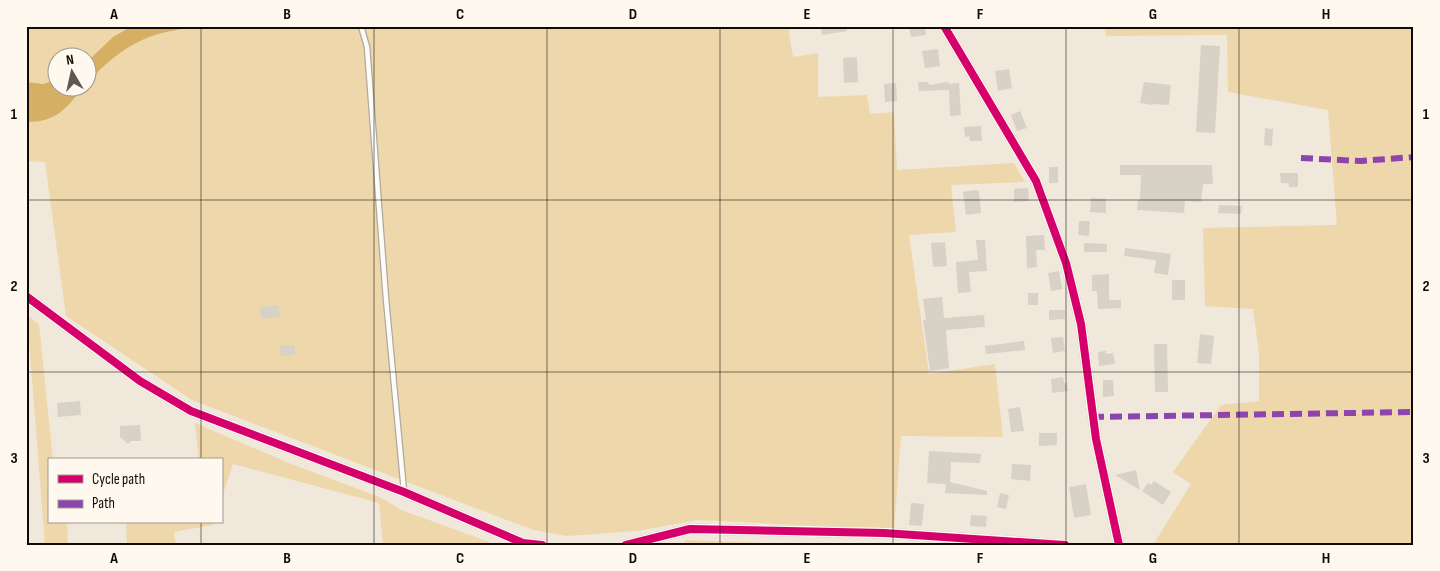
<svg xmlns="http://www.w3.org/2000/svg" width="1440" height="571" viewBox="0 0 1440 571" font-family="'Sofia Sans Condensed',sans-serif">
<rect width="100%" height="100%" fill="#f0e8da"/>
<path fill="#efd7ac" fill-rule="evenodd" d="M26,26H788L793,57L818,53V97L867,95L870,114L894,112L897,170L1014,163L1025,182L951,185L956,232L909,235L929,374L995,364L1003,437L901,436L894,530L698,520L637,531L567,536L534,530L504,519L192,400L66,316L45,162L26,161ZM58,58H88V88H58Z
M1105,26H1414V545H1153L1191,484L1173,472L1221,405L1259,401V353L1253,309L1205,306L1203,228L1337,225L1328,110L1228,92L1227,35L1106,36Z
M27,315L39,324L53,460H49V522H67L68,545H45Z
M195,423L294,465L382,498L399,509L497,545H383L379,503L233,464L221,500V460H199Z
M126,522H214L213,525L174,532L176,545H127Z
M686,540L812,545H683Z"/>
<path fill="#d4af64" d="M132,26H199C182,29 165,31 149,37C126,46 103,64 88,83V61L113,37Z
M57,80L58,88H83C65,109 57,122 26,122V82L43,84Z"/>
<path fill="#d7d1c6" d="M821,26H846L847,31L822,35Z
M909,26H925L926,35L911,37Z
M1201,45L1220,46L1215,133L1196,132Z
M938,49L940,66L925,68L922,51Z
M857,57L858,82L844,83L843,58Z
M1009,69L1012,88L998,91L995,71Z
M918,82H928L929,85L948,82L949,84L959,83L961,115L950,116L949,90L919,91Z
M1144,82L1171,85L1169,105L1152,104V105L1140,103Z
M896,83L897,101L885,102L884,84Z
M1020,111L1027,128L1017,131L1011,115Z
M981,126L982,141H970L969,136L965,137L964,127Z
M1265,128L1273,129L1272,146L1264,145Z
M1120,165H1212L1213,184H1203L1201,202L1185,201L1184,213L1137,210L1138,200H1140L1141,175H1120Z
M1049,167H1058V183H1049Z
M1280,173H1298V187H1289V183H1281Z
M1028,188L1029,201L1014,202V189Z
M974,190L979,191L981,213L966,215L963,192Z
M1091,198L1106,199V213L1090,212Z
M1219,205L1242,206L1241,214L1218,213Z
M1079,221H1090L1089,236L1078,235Z
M1044,235L1045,250H1036L1037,267L1027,268L1026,236Z
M976,240H985L987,271L969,272L971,292L958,293L956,262L978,260Z
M945,242L947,266L933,267L931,243Z
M1084,243L1107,244V252H1084Z
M1125,248L1171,254L1168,275L1154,273L1156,260L1124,256Z
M1059,271L1062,289L1051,291L1048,273Z
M1109,274V300H1121V308L1098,309L1097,291H1092V275Z
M1172,280H1185V300H1172Z
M1028,293H1038V305H1028Z
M942,297L944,318L984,315L985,327L946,330L949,368L930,371L923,320H926L923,299Z
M279,305L280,317L261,319L260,307Z
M1049,310H1065V319L1049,320Z
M1200,334L1214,336L1211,364L1197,363Z
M1063,337L1065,351L1053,353L1051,338Z
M1024,341L1025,350L986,354L985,346Z
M1154,344H1167L1168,392H1155Z
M295,345V355L281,356L280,346Z
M1106,351V354L1113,353L1115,364L1099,366L1098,352Z
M1063,377L1064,383H1067L1068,391L1052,393L1051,379Z
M1103,380H1113L1114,396L1103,397Z
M80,401L81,415L58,417L57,403Z
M1020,407L1024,431L1011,432L1008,409Z
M140,425L141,441H131L128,444L120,437V426Z
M1039,433H1057V445L1039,446Z
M929,451L981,454L980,463L951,462L950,482L987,491V495L945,493L946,484L927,483Z
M1012,464L1031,465L1030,481L1011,479Z
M1136,470L1140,490L1115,475Z
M1154,481L1171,492L1163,505L1142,491L1148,483L1151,485Z
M1086,484L1091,515L1074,518L1069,487Z
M1000,493L1009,495L1006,509L997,507Z
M911,503L924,504L922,526L909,525Z
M971,515L987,516L986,527L970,526Z"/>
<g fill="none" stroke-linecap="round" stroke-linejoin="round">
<g stroke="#afa99e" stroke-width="7">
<path id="lane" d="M361,26L367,47L386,299L404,491"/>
</g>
<g stroke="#afa99e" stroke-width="11">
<path id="street" d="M944,26L1036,181L1066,263L1081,324L1096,439L1119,545
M26,296L140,381L191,411L404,492L523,543L542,545
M626,545L690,529L884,533L1065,545"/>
</g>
<use href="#lane" stroke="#fdfcf9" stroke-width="4.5"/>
<use href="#street" stroke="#fdfcf9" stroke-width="9"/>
<path stroke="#8e44ad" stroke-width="6" stroke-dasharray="12 6" stroke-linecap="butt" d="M1301,158L1361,161L1414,157
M1092,417L1414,412"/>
<g stroke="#fef8ef" stroke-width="11">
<path id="cycleway" d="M944,26L1036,181L1066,263L1081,324L1096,439L1119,545
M26,296L140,381L191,411L404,492L523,543L542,545
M626,545L690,529L884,533L1065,545"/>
</g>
<use href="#cycleway" stroke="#d6006c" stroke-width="8"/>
</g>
<path fill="none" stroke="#100b04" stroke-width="1" stroke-opacity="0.55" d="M201,26V460M374,26V545M547,26V545M720,26V545M893,26V545M1066,26V545M1239,26V545M26,200H1414M26,372H1414M201,522V545"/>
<rect width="1440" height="571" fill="none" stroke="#fef8ef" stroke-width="55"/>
<rect x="48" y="458" width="175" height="65" fill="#fef8ef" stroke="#9f9991"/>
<rect x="58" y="475" width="25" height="8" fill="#d6006c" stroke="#9f9991"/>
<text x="92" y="484" font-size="15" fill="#100b04">Cycle path</text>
<rect x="58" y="500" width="25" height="8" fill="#8e44ad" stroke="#9f9991"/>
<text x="92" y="508" font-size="15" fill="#100b04">Path</text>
<g transform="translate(72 72) rotate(351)"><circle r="24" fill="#fef8ef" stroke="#9f9991"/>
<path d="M0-4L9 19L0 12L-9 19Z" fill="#5e584f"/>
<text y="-8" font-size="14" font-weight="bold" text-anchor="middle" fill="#100b04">N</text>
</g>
<rect x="28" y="28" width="1384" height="516" fill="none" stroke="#100b04" stroke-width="2"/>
<g font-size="16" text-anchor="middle" font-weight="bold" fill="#100b04">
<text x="114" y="19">A</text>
<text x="287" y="19">B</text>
<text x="460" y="19">C</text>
<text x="633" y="19">D</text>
<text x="807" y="19">E</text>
<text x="980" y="19">F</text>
<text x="1153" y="19">G</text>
<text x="1326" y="19">H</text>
<text x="14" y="119">1</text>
<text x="1426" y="119">1</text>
<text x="14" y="291">2</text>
<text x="1426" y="291">2</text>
<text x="14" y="463">3</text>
<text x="1426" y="463">3</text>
<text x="114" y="563">A</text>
<text x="287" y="563">B</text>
<text x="460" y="563">C</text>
<text x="633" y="563">D</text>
<text x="807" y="563">E</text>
<text x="980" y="563">F</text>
<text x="1153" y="563">G</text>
<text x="1326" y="563">H</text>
</g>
</svg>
